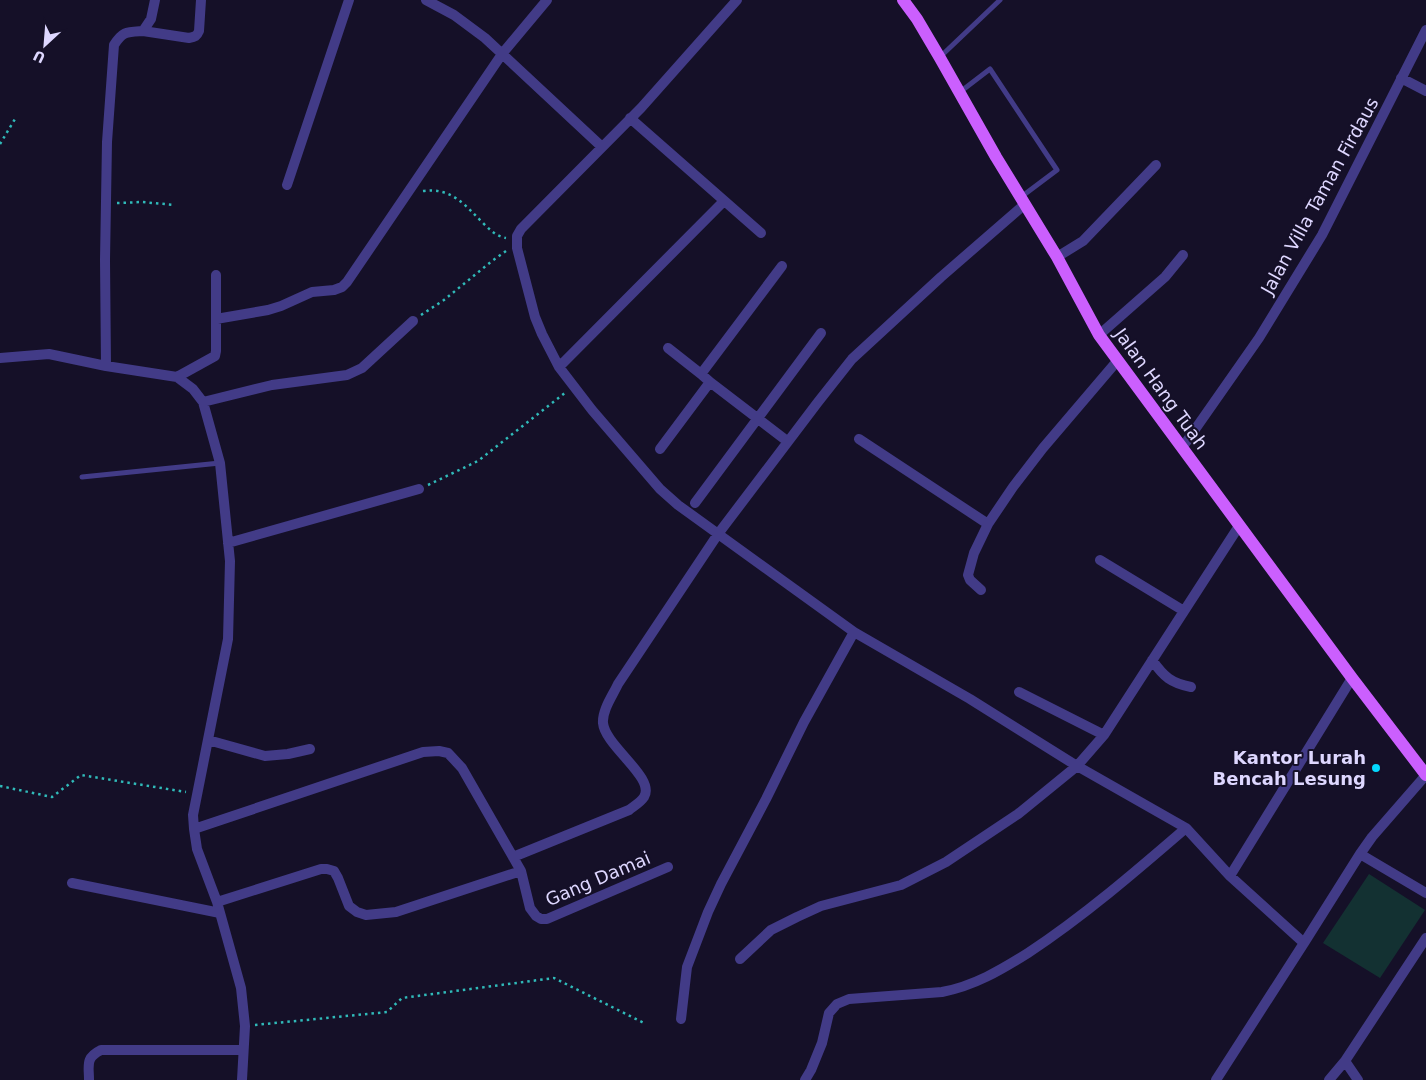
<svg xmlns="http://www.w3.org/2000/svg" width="1426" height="1080" viewBox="0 0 1426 1080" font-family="'DejaVu Sans',sans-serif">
<rect width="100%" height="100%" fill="#151028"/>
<path fill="#133132" d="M1369,874L1425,910L1380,978L1323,943Z"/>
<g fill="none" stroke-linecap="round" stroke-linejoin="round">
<path stroke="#30bab9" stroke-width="2.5" stroke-dasharray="2.5 4" stroke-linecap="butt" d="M0,144L15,119
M423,191C451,187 465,205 483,223C490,230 496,236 506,238
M117,203L142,202L175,205
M421,315L444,300L492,261L506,251
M428,485L478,461L566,392
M0,786L52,797L81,775L186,792
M255,1025L387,1012L402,998L554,978L646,1024"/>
<path stroke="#423b87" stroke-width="5" d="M940,57L1000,0
M960,92L990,69L1057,170L1021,197
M82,477L220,463"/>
<path stroke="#423b87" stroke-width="10" d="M426,0L454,15L485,38L602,147
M737,0L641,108L521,229L517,236V248L535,317L542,334L559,367L592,410L660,489L678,505L854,632L970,699L1077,766L1186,828L1230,876L1304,943L1360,854L1372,837L1426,775
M143,31L189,38C195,37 197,36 199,31L201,0
M1401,78L1426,91
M630,118L761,233
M287,185L349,0
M1057,257L1083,241L1156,165
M216,319L268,310L281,306L312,292L334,290L342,287L347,282L502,54L547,0
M1099,335L1165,277L1183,255
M668,348L701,374L710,382L787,441
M0,358L49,354L106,366L177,377L193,389L203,402L220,463L230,561L228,639L193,815L194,829L197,849L217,902L241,988L245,1026L242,1080
M106,366L105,260L107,142L114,45C123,31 127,32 143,31L151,19L155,0
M559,367L724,201
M701,374L782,266
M177,377L215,356L216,351V275
M203,402L272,385L347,375L362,368L413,321
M859,439L988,524
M1182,448L1259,338L1322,235L1426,30
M660,449L710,382
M695,503L821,333
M228,543L419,489
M1100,560L1184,611
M981,590L970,580L968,575L974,553L988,524L1013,487L1043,448L1118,360
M1152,660C1164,677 1171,683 1191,687
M1019,692L1104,735
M208,740L265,756L288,754L310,749
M194,829L423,752L439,751L448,753L462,768L521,871L530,908L536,916L541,919H547L668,867
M1360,854L1426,893
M513,857L629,810C634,806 641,802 644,797C656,778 605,746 603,723C602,710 613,695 618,684L718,534L818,402L852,359L941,277L1025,204
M1230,876L1352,678
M72,883L220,913
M217,902L321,869H327L334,871L338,878L349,906L357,912L366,915L396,912L521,871
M740,959L771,930L797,917L821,906L901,885L946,862L1018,814L1077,766L1104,735L1239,526
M681,1019L687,967L708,912L721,884L766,799L804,722L854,632
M1345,1061L1358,1080
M89,1080C89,1065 85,1058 101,1050H243
M805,1080L811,1070L822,1043L829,1013L837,1004L849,999L942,992C974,986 1001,970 1028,953C1084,916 1135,872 1186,828
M1216,1080L1304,943
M1329,1080L1345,1061L1426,938"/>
<path stroke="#cb5ffe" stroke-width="12" d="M903,0L917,19L940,58L996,157L1057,257L1099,335L1352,678L1426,775"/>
</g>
<circle fill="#04d8fe" stroke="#151028" stroke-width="2" cx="1376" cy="768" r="5"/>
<g text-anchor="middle" stroke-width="4" stroke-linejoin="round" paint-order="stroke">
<g font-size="18" fill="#ded7ff" stroke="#151028">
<text transform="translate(1320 196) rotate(-61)" y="6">Jalan Villa Taman Firdaus</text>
<text transform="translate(1161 389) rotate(54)" y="6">Jalan Hang Tuah</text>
<text transform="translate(598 879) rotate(-23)" y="6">Gang Damai</text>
</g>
<g font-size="18" font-weight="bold" fill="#ded7ff" stroke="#151028" text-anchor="end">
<text x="1366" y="764">Kantor Lurah<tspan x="1366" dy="21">Bencah Lesung</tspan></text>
</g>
</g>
<g transform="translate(45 45) rotate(206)" stroke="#151028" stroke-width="4" paint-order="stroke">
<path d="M0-4L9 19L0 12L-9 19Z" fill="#ded7ff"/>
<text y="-8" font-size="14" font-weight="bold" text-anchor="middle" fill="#ded7ff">U</text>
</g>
</svg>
